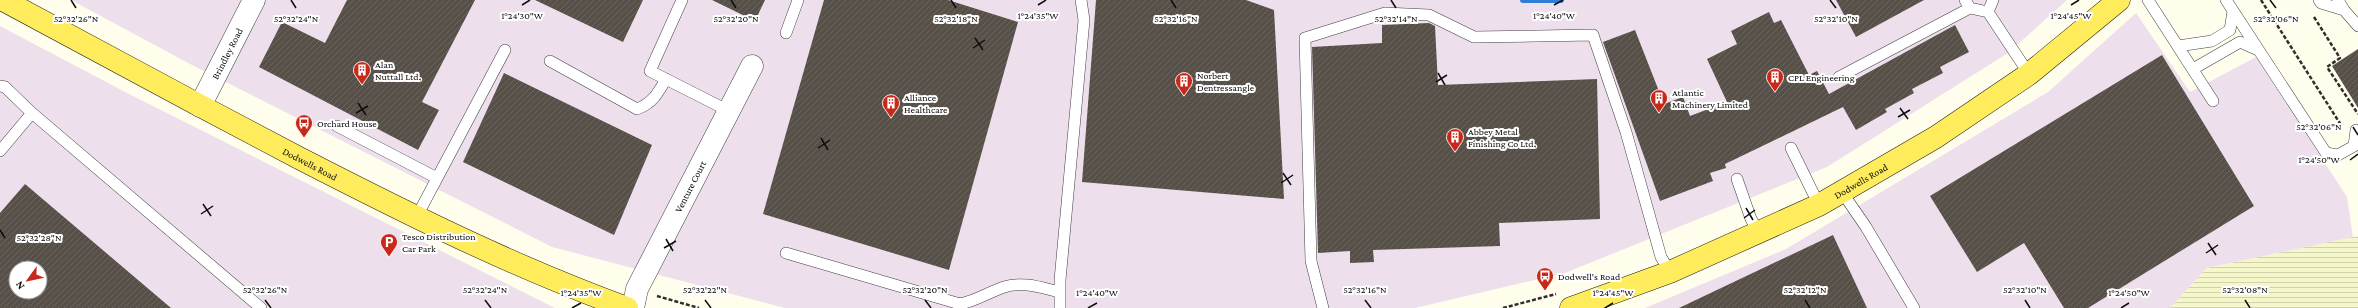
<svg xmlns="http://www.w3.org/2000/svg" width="2358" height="308" viewBox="0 0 2358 308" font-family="'Crimson Pro',serif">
<defs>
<pattern id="farmland-rules" width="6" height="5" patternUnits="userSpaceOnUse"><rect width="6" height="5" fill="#f5f7ca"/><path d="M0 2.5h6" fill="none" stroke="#d1d3ac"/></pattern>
<pattern id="building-hatch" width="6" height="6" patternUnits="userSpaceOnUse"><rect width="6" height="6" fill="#565048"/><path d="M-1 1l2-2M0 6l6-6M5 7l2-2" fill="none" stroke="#69645e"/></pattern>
</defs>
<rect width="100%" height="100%" fill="#fffeed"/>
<path fill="#ede0ec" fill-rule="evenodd" d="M71,0H2067L2008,53L1827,167L1565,273L1415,308H785L552,247L190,64Z
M2136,13L2190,92L2256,57L2347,197L2353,238L2207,268L2170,308H1645L1786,249L2048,92Z
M0,26L129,94L555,308H0ZM16,268H40V292H16Z"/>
<path fill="url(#farmland-rules)" d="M2358,236V308H2170L2207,268Z"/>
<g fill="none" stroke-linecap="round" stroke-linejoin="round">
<path stroke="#2e7ed8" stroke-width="6" d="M1523,0H1561"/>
</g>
<path fill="url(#building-hatch)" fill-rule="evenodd" d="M347,0H475L422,102L439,110L418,150L259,67L282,22L325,43Z
M535,0H643L623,42Z
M712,0H765L755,21Z
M824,0H948L1018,22L949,270L763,214Z
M1096,0H1246L1274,10L1284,199L1082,182Z
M1836,0H1924L1856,37Z
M1769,12L1774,23L1781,20L1809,75L1817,71L1829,94L1955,25L1969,52L1940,67L1943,73L1912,89L1914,93L1885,109L1887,112L1856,130L1843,107L1725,164L1726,168L1710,173L1713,181L1660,201L1603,42L1635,30L1664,104L1683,97L1690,116L1727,102L1707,59L1737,44L1731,31Z
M1429,23L1435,26L1438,85L1597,79L1600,219L1499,223L1500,246L1373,250L1374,262L1350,263V251L1318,253L1312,47L1382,43V25Z
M2358,49V108L2332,66Z
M2162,55L2254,206L2088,308H2064L2024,243L1977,272L1930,196Z
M504,73L652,145L614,235L463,162Z
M25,184L171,308H0V213ZM16,268H40V292H16Z
M1833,235L1867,308H1679Z"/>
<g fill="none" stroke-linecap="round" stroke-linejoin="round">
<g stroke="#404040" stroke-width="12">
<path id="lane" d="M682,0L650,71L729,111
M1965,0L1970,8L1988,12
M1993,0L1988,12L2029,74
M2148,0L2213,101
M2226,0L2326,153L2338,155L2354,146L2356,130
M2319,0L2321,3L2344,10
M2338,0L2344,10L2358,26
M786,33L798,0
M2178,46L2212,41L2230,30L2233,11
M550,61L637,109C653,103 658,93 666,79
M2193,69L2240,42L2258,50
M1839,77L1970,8
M0,86L5,87L32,113
M337,126L437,178
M1791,148L1819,205
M0,151L32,113L261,308
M1737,179L1751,219L1759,233
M1842,192L1866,227L1914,308
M416,218L505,50
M786,253L960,304C976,301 989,292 1004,287C1023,281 1042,288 1060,292
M1060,308V280L1084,20L1081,0
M1323,308L1311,261L1305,38L1385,13L1429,15L1474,37L1593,35L1626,132L1661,257L1670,272"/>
</g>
<g stroke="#404040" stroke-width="23">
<g id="street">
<path id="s1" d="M200,106L254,0"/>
<path id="s2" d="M633,308L637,289L752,66"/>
</g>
</g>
<g stroke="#1e1e1e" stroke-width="23">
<g id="primary">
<path id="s3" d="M3,0C101,53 200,106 299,158C406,213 514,267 627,308"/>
<path id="s4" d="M1571,308L1670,272L1819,205L1936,137L2029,74L2119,0"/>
</g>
</g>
<path stroke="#2f2f2f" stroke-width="2.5" stroke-dasharray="4 2" stroke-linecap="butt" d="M2261,0L2341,125
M2314,17L2340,58L2327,67L2358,114
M657,296L699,308
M1503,308L1556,294"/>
<use href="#lane" stroke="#fff" stroke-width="11"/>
<use href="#street" stroke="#fff" stroke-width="22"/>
<use href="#primary" stroke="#ffec5d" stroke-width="22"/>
</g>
<path fill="none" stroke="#0d0d0d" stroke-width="1.5" d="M71,0L76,8M291,0L296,8M731,0L736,8M951,0L956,8M1171,0L1176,8M1391,0L1396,8M1830,0L1836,8M2270,0L2276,8M522,5L530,0M1038,5L1046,0M1554,5L1563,0M2071,5L2079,0M975,38L983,50M973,48L985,40M1438,73L1445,85M1436,82L1447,75M358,103L366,115M1900,108L1908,119M356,113L368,106M1898,117L1910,110M2353,127L2358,135M821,138L828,150M818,148L830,140M2350,160L2358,154M1283,173L1291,185M1281,183L1293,175M203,204L211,216M1746,208L1753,220M201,214L213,206M1744,218L1755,210M0,230L5,238M666,239L673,251M2208,243L2216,255M664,248L676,241M2206,253L2218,245M265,300L271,308M485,300L491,308M705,300L711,308M925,300L931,308M1365,300L1371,308M1805,300L1810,308M2025,300L2030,308M2245,300L2250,308M572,308L581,303M1088,308L1097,303M1605,308L1613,303M2121,308L2129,303"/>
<defs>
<g id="building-pin" transform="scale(0.9)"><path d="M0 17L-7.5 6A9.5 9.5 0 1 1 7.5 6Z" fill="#c7281a" stroke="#fff"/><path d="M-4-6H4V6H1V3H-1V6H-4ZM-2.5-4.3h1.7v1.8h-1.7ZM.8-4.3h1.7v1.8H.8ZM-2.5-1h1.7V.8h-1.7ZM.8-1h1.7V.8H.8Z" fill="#fff"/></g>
<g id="bus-pin" transform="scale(0.9)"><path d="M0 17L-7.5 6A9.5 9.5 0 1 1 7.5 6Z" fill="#c7281a" stroke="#fff"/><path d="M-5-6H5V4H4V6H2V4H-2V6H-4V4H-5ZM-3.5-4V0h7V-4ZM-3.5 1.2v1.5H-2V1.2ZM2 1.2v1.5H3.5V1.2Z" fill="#fff"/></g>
<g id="parking-pin" transform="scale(0.9)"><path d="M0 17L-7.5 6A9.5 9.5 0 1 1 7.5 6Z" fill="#c7281a" stroke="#fff"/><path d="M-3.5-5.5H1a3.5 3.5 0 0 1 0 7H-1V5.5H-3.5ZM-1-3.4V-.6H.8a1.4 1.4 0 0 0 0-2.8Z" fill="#fff"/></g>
</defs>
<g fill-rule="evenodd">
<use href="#building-pin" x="362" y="70"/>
<use href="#building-pin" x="1775" y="77"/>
<use href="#building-pin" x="1184" y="81"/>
<use href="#building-pin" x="1659" y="98"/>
<use href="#building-pin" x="891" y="103"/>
<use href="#bus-pin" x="304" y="123"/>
<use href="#building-pin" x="1455" y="137"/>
<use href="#parking-pin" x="389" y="242"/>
<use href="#bus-pin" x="1545" y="276"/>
</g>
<g text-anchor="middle" stroke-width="4" stroke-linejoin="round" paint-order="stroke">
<g font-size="10" fill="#0d0d0d" stroke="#fff">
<text dy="4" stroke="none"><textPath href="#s1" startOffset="59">Brindley Road</textPath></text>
<text dy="4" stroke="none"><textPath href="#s3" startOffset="348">Dodwells Road</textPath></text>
<text dy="4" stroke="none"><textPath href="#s4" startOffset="317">Dodwells Road</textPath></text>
<text dy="4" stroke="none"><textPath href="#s2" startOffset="135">Venture Court</textPath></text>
</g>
<g font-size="10" fill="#0d0d0d" stroke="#fff" text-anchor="start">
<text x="375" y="68">Alan<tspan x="375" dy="12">Nuttall Ltd.</tspan></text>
<text x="1197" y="79">Norbert<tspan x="1197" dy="12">Dentressangle</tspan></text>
<text x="1788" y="81">CPL Engineering</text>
<text x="1672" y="96">Atlantic<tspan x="1672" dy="12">Machinery Limited</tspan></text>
<text x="904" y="101">Alliance<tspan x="904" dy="12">Healthcare</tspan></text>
<text x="317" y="127">Orchard House</text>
<text x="1468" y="135">Abbey Metal<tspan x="1468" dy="12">Finishing Co Ltd.</tspan></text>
<text x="402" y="240">Tesco Distribution<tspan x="402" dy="12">Car Park</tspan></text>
<text x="1558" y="280">Dodwell's Road</text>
</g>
</g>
<g font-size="10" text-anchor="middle" fill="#0d0d0d" stroke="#fff" stroke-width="4" stroke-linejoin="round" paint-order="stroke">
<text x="1038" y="19">1°24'35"W</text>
<text x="2071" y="19">1°24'45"W</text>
<text x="522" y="19">1°24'30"W</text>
<text x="1554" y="19">1°24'40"W</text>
<text x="76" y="22">52°32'26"N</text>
<text x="296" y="22">52°32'24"N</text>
<text x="736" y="22">52°32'20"N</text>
<text x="1176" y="22">52°32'16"N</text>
<text x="1396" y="22">52°32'14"N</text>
<text x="956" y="22">52°32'18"N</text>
<text x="1836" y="22">52°32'10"N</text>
<text x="2276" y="22">52°32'06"N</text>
<text x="2319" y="130">52°32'06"N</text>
<text x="2319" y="163">1°24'50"W</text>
<text x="39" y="241">52°32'28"N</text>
<text x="265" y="293">52°32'26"N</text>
<text x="485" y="293">52°32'24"N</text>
<text x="705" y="293">52°32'22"N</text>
<text x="925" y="293">52°32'20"N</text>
<text x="1365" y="293">52°32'16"N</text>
<text x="1805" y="293">52°32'12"N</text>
<text x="2025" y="293">52°32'10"N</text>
<text x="2245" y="293">52°32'08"N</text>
<text x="581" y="296">1°24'35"W</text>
<text x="1097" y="296">1°24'40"W</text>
<text x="1613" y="296">1°24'45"W</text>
<text x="2129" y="296">1°24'50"W</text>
</g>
<g transform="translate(28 280) rotate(237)"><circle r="19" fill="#ffffff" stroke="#9e9e9e"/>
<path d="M0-3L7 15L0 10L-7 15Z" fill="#c7281a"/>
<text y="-6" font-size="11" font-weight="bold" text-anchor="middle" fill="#0d0d0d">N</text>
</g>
</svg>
